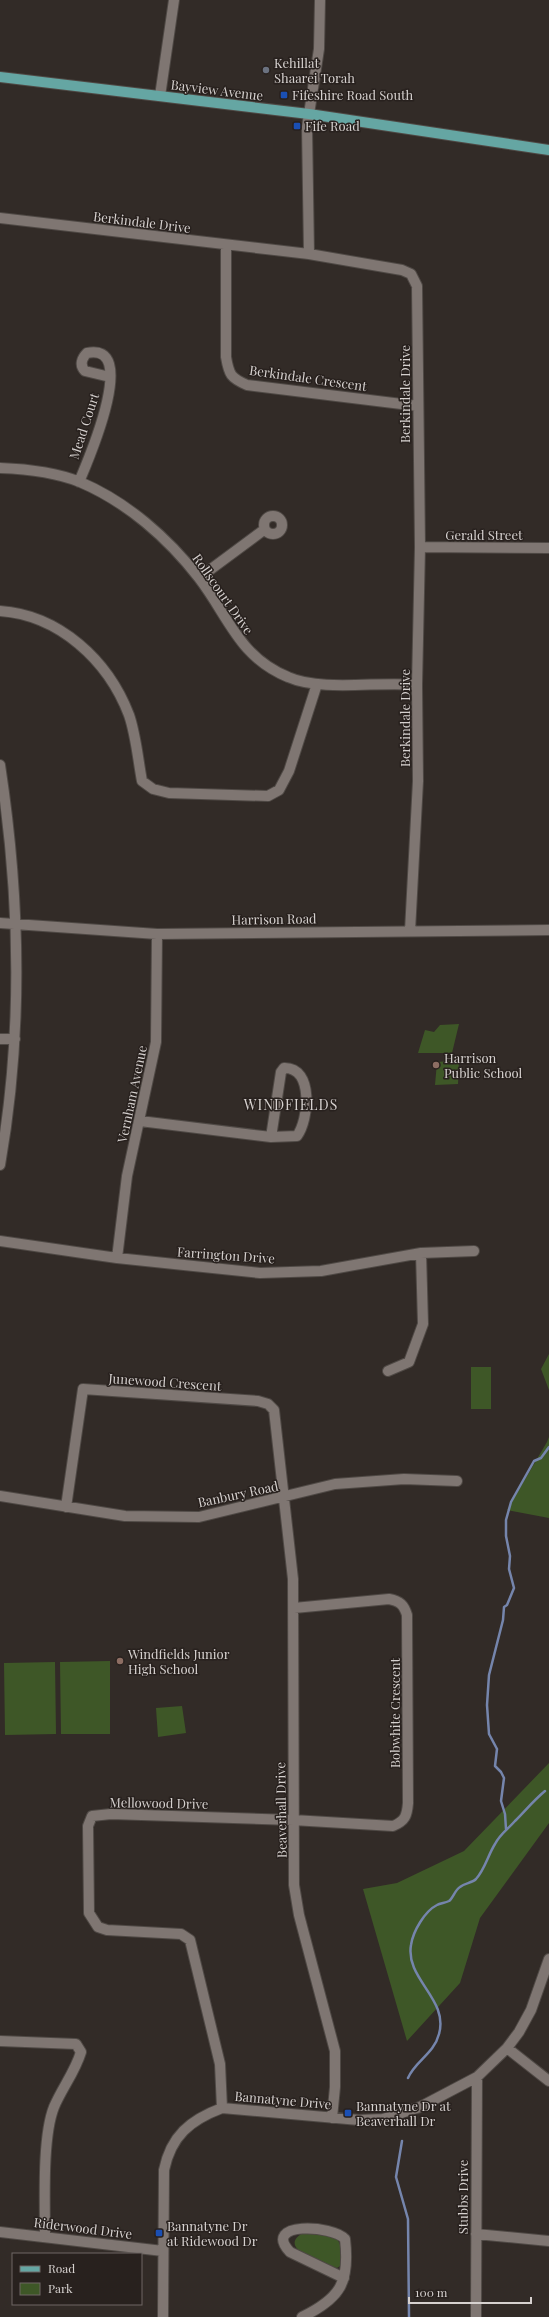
<svg xmlns="http://www.w3.org/2000/svg" width="549" height="2317" viewBox="0 0 549 2317" font-family="'Playfair Display',serif">
<rect width="100%" height="100%" fill="#322b27"/>
<path fill="#3e5727" d="M459,1024L452,1053H418L425,1030L434,1032L440,1025Z
M456,1058L459,1061L458,1084L435,1085L437,1062L450,1061L451,1059Z
M549,1354V1390L541,1369Z
M471,1367H491V1409H471Z
M549,1437V1518L507,1510L547,1442Z
M110,1661V1734H61L60,1662Z
M55,1662L56,1734L5,1735L4,1663Z
M182,1706L186,1733L158,1737L156,1708Z
M549,1763V1823L480,1918L460,1983L407,2041L363,1889L397,1883L464,1851Z
M303,2233C334,2235 340,2228 343,2264L337,2268C325,2263 275,2249 303,2233Z"/>
<g fill="none" stroke-linecap="round" stroke-linejoin="round">
<path stroke="#7585ac" stroke-width="2.5" d="M506,1829L505,1814L501,1801L504,1778L501,1772L495,1766L497,1749L489,1734L487,1705L489,1675L503,1620L504,1607L507,1605L514,1588L509,1569L510,1556L506,1536V1520L511,1502L534,1461L541,1458L549,1447
M408,2078C415,2061 434,2054 439,2034C449,1999 405,1979 411,1945C413,1931 425,1911 437,1905C440,1903 445,1903 449,1901C453,1898 455,1890 460,1887C465,1883 472,1883 476,1879C485,1869 488,1855 495,1844C500,1834 508,1829 515,1821C525,1811 534,1800 545,1791
M402,2141L396,2177L408,2219L409,2317"/>
<g stroke="#4f4945" stroke-width="12">
<path id="minor" d="M160,96L174,0
M0,218L309,254L402,270L411,274L417,286L420,547L417,685L418,781L410,931
M226,245V357C229,375 231,378 247,385L418,406
M309,254L307,127L319,49L320,0
M0,468C27,469 55,472 80,482C127,502 168,538 199,578C229,617 239,657 288,677C322,692 379,681 417,685
M79,482C86,465 141,341 87,353C82,358 79,365 85,371L110,377
M264 525a9 9 0 1 1 18 0a9 9 0 1 1-18 0Z
M420,547L549,548
M199,578L265,529
M0,611C59,615 108,660 129,715C136,735 138,760 142,781L153,789L169,793L268,796L279,790L289,771L317,684
M0,765C20,896 23,1034 0,1165
M0,923L157,934L549,930
M0,1039H15
M140,1121L271,1137L297,1136C309,1120 314,1067 284,1068L281,1072L271,1137
M0,1241L117,1258L260,1273L321,1271L421,1253L474,1251
M117,1258L127,1176L156,1042L157,934
M388,1371L409,1362L423,1324L421,1253
M0,1496L125,1516L199,1517L335,1484L404,1479L457,1481
M66,1507L83,1389L258,1401L268,1404L274,1410L293,1579L294,1885L299,1915L335,2051V2087L332,2118
M0,2041L76,2044L81,2052C75,2072 62,2088 54,2107C42,2137 45,2203 45,2237
M507,2048L549,2081
M222,2108L220,2064L190,1940L181,1934L107,1930L98,1927L89,1913L88,1826L92,1816L111,1814L293,1820L393,1826C405,1821 407,1816 408,1803L407,1615C404,1605 400,1601 389,1599L294,1608
M0,2232L163,2251
M476,2234L549,2241
M163,2317L164,2170C171,2136 190,2120 222,2108L359,2120L383,2119L420,2107L477,2077L507,2048L519,2032L531,2010L549,1959
M302,2317C341,2298 350,2282 345,2239C333,2225 261,2221 290,2252L344,2278
M476,2317L477,2077"/>
</g>
<g stroke="#4f4945" stroke-width="12">
<path id="major" d="M0,77L309,114L549,150"/>
</g>
<use href="#minor" stroke="#7f7672" stroke-width="10"/>
<use href="#major" stroke="#65a6a3" stroke-width="10"/>
</g>
<circle fill="#6b7280" stroke="#28211e" stroke-width="1.5" cx="266" cy="70" r="4"/>
<g fill="#1a4fb4" stroke="#28211e" stroke-width="1.5">
<rect x="280" y="91" width="8" height="8" rx="2"/>
<rect x="293" y="122" width="8" height="8" rx="2"/>
<rect x="344" y="2109" width="8" height="8" rx="2"/>
<rect x="155" y="2229" width="8" height="8" rx="2"/>
</g>
<g fill="#8d6e63" stroke="#28211e" stroke-width="1.5">
<circle cx="436" cy="1065" r="4"/>
<circle cx="120" cy="1661" r="4"/>
</g>
<g text-anchor="middle" stroke-width="3" stroke-linejoin="round" paint-order="stroke">
<g font-size="13" fill="#d6d1cf" stroke="#28211e" text-anchor="start">
<text x="274" y="68">Kehillat<tspan x="274" dy="15">Shaarei Torah</tspan></text>
<text x="292" y="100">Fifeshire Road South</text>
<text x="305" y="131">Fife Road</text>
<text x="444" y="1063">Harrison<tspan x="444" dy="15">Public School</tspan></text>
<text x="128" y="1659">Windfields Junior<tspan x="128" dy="15">High School</tspan></text>
<text x="356" y="2111">Bannatyne Dr at<tspan x="356" dy="15">Beaverhall Dr</tspan></text>
<text x="167" y="2231">Bannatyne Dr<tspan x="167" dy="15">at Ridewood Dr</tspan></text>
</g>
<g font-size="13" fill="#d6d1cf" stroke="#28211e">
<text transform="translate(217 90) rotate(7)" y="5">Bayview Avenue</text>
<text transform="translate(142 222) rotate(7)" y="5">Berkindale Drive</text>
<text transform="translate(308 378) rotate(8)" y="5">Berkindale Crescent</text>
<text transform="translate(405 394) rotate(-90)" y="5">Berkindale Drive</text>
<text transform="translate(84 426) rotate(-72)" y="5">Mead Court</text>
<text x="484" y="540">Gerald Street</text>
<text transform="translate(223 594) rotate(55)" y="5">Rollscourt Drive</text>
<text transform="translate(405 718) rotate(-90)" y="5">Berkindale Drive</text>
<text transform="translate(274 919) rotate(-1)" y="5">Harrison Road</text>
<text transform="translate(132 1094) rotate(-78)" y="5">Vernham Avenue</text>
<text transform="translate(226 1255) rotate(4)" y="5">Farrington Drive</text>
<text transform="translate(165 1382) rotate(4)" y="5">Junewood Crescent</text>
<text transform="translate(238 1494) rotate(-12)" y="5">Banbury Road</text>
<text transform="translate(395 1713) rotate(-90)" y="5">Bobwhite Crescent</text>
<text transform="translate(159 1803) rotate(1)" y="5">Mellowood Drive</text>
<text transform="translate(281 1810) rotate(-91)" y="5">Beaverhall Drive</text>
<text transform="translate(283 2100) rotate(5)" y="5">Bannatyne Drive</text>
<text transform="translate(463 2197) rotate(-90)" y="5">Stubbs Drive</text>
<text transform="translate(83 2228) rotate(7)" y="5">Riderwood Drive</text>
</g>
<g font-size="14" letter-spacing="1" fill="#d6d1cf" stroke="#28211e">
<text x="291" y="1110">WINDFIELDS</text>
</g>
</g>
<rect x="12" y="2253" width="130" height="52" fill="#28211e" stroke="#6e6765"/>
<rect x="20" y="2266" width="20" height="6" fill="#65a6a3" stroke="#6e6765"/>
<text x="48" y="2273" font-size="12" fill="#d6d1cf">Road</text>
<rect x="20" y="2283" width="20" height="12" fill="#3e5727" stroke="#6e6765"/>
<text x="48" y="2293" font-size="12" fill="#d6d1cf">Park</text>
<path d="M409 2297v6h122v-6" fill="none" stroke="#d6d1cf" stroke-width="2"/>
<text x="415" y="2297" font-size="12" fill="#d6d1cf" stroke="#28211e" stroke-width="3" paint-order="stroke">100 m</text>
</svg>
